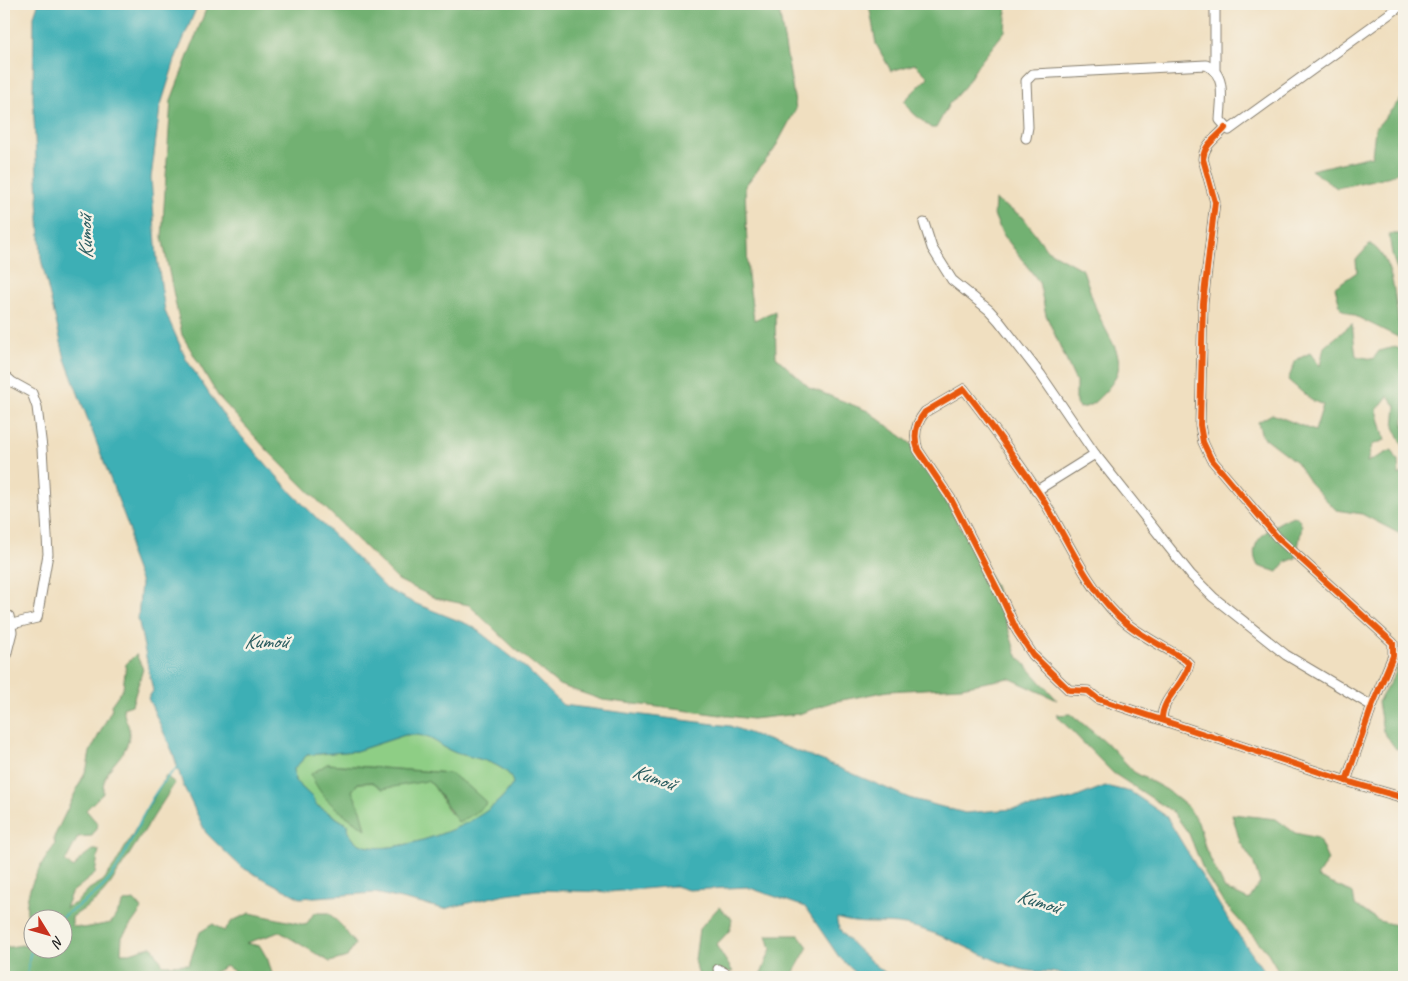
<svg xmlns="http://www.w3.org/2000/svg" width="1408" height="981" viewBox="0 0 1408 981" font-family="Caveat,sans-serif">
  <rect width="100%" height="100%" fill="#f7f3e8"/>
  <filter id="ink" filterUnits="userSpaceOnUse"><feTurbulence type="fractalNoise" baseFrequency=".02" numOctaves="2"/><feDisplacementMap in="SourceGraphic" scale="10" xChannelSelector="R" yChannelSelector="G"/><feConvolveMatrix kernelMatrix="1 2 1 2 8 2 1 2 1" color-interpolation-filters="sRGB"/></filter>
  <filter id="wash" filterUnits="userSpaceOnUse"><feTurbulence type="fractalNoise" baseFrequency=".0096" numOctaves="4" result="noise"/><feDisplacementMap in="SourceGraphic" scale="20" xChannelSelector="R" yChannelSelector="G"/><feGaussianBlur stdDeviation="1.12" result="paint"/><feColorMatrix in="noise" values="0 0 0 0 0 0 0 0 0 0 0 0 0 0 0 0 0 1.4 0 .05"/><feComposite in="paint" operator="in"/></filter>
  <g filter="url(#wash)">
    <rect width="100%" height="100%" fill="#f0dfc0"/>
    <path fill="#8ece85" stroke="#557550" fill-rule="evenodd" d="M405 735C434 733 435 745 456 753 470 757 489 760 501 768 508 772 511 776 513 783 505 798 489 810 475 819 452 832 350 873 348 825L315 804 313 798 295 781 294 769 307 755 356 751ZM327 764 449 773 451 814 433 785 427 781 358 783 352 791 356 823 334 806Z"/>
    <g fill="#72b172" stroke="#476647">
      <path d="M208 4H778L796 109 774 150 745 186 748 276 754 320 775 311 776 357 810 388 868 411 914 446 995 586 1016 654 1057 700 1009 678 961 687 888 691 832 702 799 714 752 719 603 700 559 685 514 648 469 605 435 598 398 580 268 451 218 396 182 335 162 237 171 100Z"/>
      <path d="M869 4H1007L1005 31 978 65 965 86 949 104 936 128H931L913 113 904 101 928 77 915 64 891 71 876 44Z"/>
      <path d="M1404 100V168L1391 176 1337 188 1311 170 1372 156 1375 129 1399 101Z"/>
      <path d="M995 200 1023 217 1047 250 1083 270C1089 286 1093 303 1100 318 1115 350 1132 364 1103 394 1096 401 1091 407 1080 408L1076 404V382L1046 315 1039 282 1002 233 994 215Z"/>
      <path d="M1389 234H1402L1404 239V289L1392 255Z"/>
      <path d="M1370 244C1394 257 1396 304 1399 329L1404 330V340L1341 309 1335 287 1357 272 1356 260Z"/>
      <path d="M1352 324 1356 356 1373 359 1379 351 1395 347 1404 351V448L1394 427 1396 406 1388 396 1377 410 1385 440 1372 445 1367 462 1392 450 1398 461 1399 475 1404 472V491L1401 494 1404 497V536L1362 514 1336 510 1310 483 1296 462 1262 436 1258 422 1272 414 1315 431 1323 405 1311 400 1288 380 1296 360 1310 353 1320 366 1324 347Z"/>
      <path d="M1293 516 1298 518 1302 526 1296 558 1286 562 1278 572 1258 566C1244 541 1273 525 1293 516Z"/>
      <path d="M1404 645V748L1396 749 1383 731 1378 702 1395 674Z"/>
      <path d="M136 654 143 669 132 705 123 708C124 722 133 726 128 742 121 763 102 767 103 793L86 810 98 824 92 836 78 837 65 862 74 868 80 859 92 850H99L95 874 71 893 65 908 76 903 89 889 103 881 115 865 166 776 175 783 111 883 97 900 72 917V926L84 928 111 923 124 902 134 900 142 909 122 937 121 953H130L152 946 163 965 189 964 200 932 213 924 224 931 232 921 250 913 306 925 314 913H329L342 926 355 944 347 957 330 962 280 932 246 943 260 946 268 960 273 977H235V972L226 966 205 977 178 975 150 977 143 974 141 977H118L109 970 98 977H32L31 974 27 977H4V948L22 945 34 949 62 948V918H32V928C16 901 39 867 55 845L54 837 87 768 90 752 112 709 111 705 123 688 126 664Z"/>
      <path d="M1071 714 1111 747 1134 772 1167 790 1188 807 1198 822 1206 850 1225 889 1249 900 1260 883 1253 861 1240 842 1232 814 1276 819 1295 833 1318 838 1328 860 1317 877 1353 893 1355 905 1379 921 1404 927V977H1282L1268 953 1223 902 1205 874 1189 834 1173 812 1113 773 1056 715Z"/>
      <path d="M327 764 449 773 466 784 487 803 474 814 458 822 433 785 427 781 382 789 372 782 358 783 352 791 361 810 366 829C343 814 321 801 311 774Z"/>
      <path d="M719 907 732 919 730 930 716 945 733 972H721L724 977H699L695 960 699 929Z"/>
      <path d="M767 935H799L808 947 791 977H760L771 949Z"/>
    </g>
    <path fill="#3eafb5" stroke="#2d6668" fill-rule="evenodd" d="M38 4H198L176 57 160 108 151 178 157 257 165 311 186 359 226 419 292 493 387 589 414 603 472 626 527 669 563 705 730 726 826 762 909 798 965 813 1036 807 1072 799 1105 786 1131 792 1166 816 1229 921 1268 977H1072C1056 969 1037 974 1020 969 980 957 946 933 905 925 883 921 858 926 837 918 833 933 878 967 891 977H860L839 957 805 907 747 887 688 890 675 886 609 892 538 890 505 894 444 909 375 893 300 898 241 867 206 833 183 785 173 753 148 698 153 691 138 618 141 583 130 554V531L65 359 41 259 33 98 34 16ZM405 735C433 733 435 745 456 753 470 757 489 760 501 768 508 772 511 776 513 783 505 797 491 809 477 817 455 832 350 873 348 825L316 805 313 798 295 781 294 769 307 755 356 751Z"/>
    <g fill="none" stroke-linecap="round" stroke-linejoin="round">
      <g stroke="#3eafb5" stroke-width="2">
        <path d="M60 918C80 905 104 891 116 870 136 837 147 793 177 768"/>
        <path d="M27 977 30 954 34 948"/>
      </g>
    </g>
  </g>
  <g filter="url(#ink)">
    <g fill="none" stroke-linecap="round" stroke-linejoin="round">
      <defs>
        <g id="minor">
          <path d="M1215 4V69"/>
          <path d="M1225 128C1216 139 1204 144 1203 159L1215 202 1203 303 1200 425 1203 442 1211 459 1277 537 1393 643V656L1372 706 1346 781"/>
          <path d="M1026 138 1028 127 1026 81 1033 74 1206 65C1227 74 1221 100 1220 120L1229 130 1403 4"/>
          <path d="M924 223 932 248 952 280 989 310 999 321 1041 375 1095 454 1191 575 1213 597 1286 655 1372 706"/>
          <path d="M4 375 12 382 32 393 37 407 42 448 48 554 37 618 12 624"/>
          <path d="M1036 491 1095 454"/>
          <path d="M4 664 12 632 9 616"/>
          <path d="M1162 720C1161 698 1185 685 1189 664L1185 660C1163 646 1137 634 1118 616 1084 582 1067 538 1042 498 1017 460 991 424 964 389L925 412C916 423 913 436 918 450L951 499 1001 596 1017 631 1033 655 1069 690 1088 691 1098 699 1346 781 1404 798"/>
          <path d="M718 969 732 977"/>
        </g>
      </defs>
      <use href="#minor" stroke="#867e6e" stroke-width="11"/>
      <use href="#minor" stroke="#fff" stroke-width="9"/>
      <defs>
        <g id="cycleway">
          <path d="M1225 128C1216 139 1204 144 1203 159L1215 202 1203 303 1200 425 1203 442 1211 459 1277 537 1393 643V656L1372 706 1346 781"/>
          <path d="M1162 720C1161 698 1185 685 1189 664L1185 660C1163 646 1137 634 1118 616 1084 582 1067 538 1042 498 1017 460 991 424 964 389L925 412C916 423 913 436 918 450L951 499 1001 596 1017 631 1033 655 1069 690 1088 691 1098 699 1346 781 1404 798"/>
        </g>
      </defs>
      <use href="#cycleway" stroke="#f7f3e8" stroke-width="9"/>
      <use href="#cycleway" stroke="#e8590c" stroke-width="6"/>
    </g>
  </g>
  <g text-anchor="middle" stroke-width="5" stroke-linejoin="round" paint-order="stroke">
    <g font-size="21" font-style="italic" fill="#2b5e61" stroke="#f7f3e8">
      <text transform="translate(85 237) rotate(-91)" y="7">Китой</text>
      <text x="266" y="648">Китой</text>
      <text transform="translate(654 777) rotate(19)" y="7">Китой</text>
      <text transform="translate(1039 901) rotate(17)" y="7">Китой</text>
    </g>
  </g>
  <rect width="1408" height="981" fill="none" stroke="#f7f3e8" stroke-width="20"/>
  <g transform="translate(48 934) rotate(127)"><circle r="24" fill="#f7f3e8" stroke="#9f9d96"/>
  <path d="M0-4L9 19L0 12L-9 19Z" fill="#c8321e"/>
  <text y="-8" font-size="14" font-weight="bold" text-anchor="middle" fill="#1c1c1c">N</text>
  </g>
</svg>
